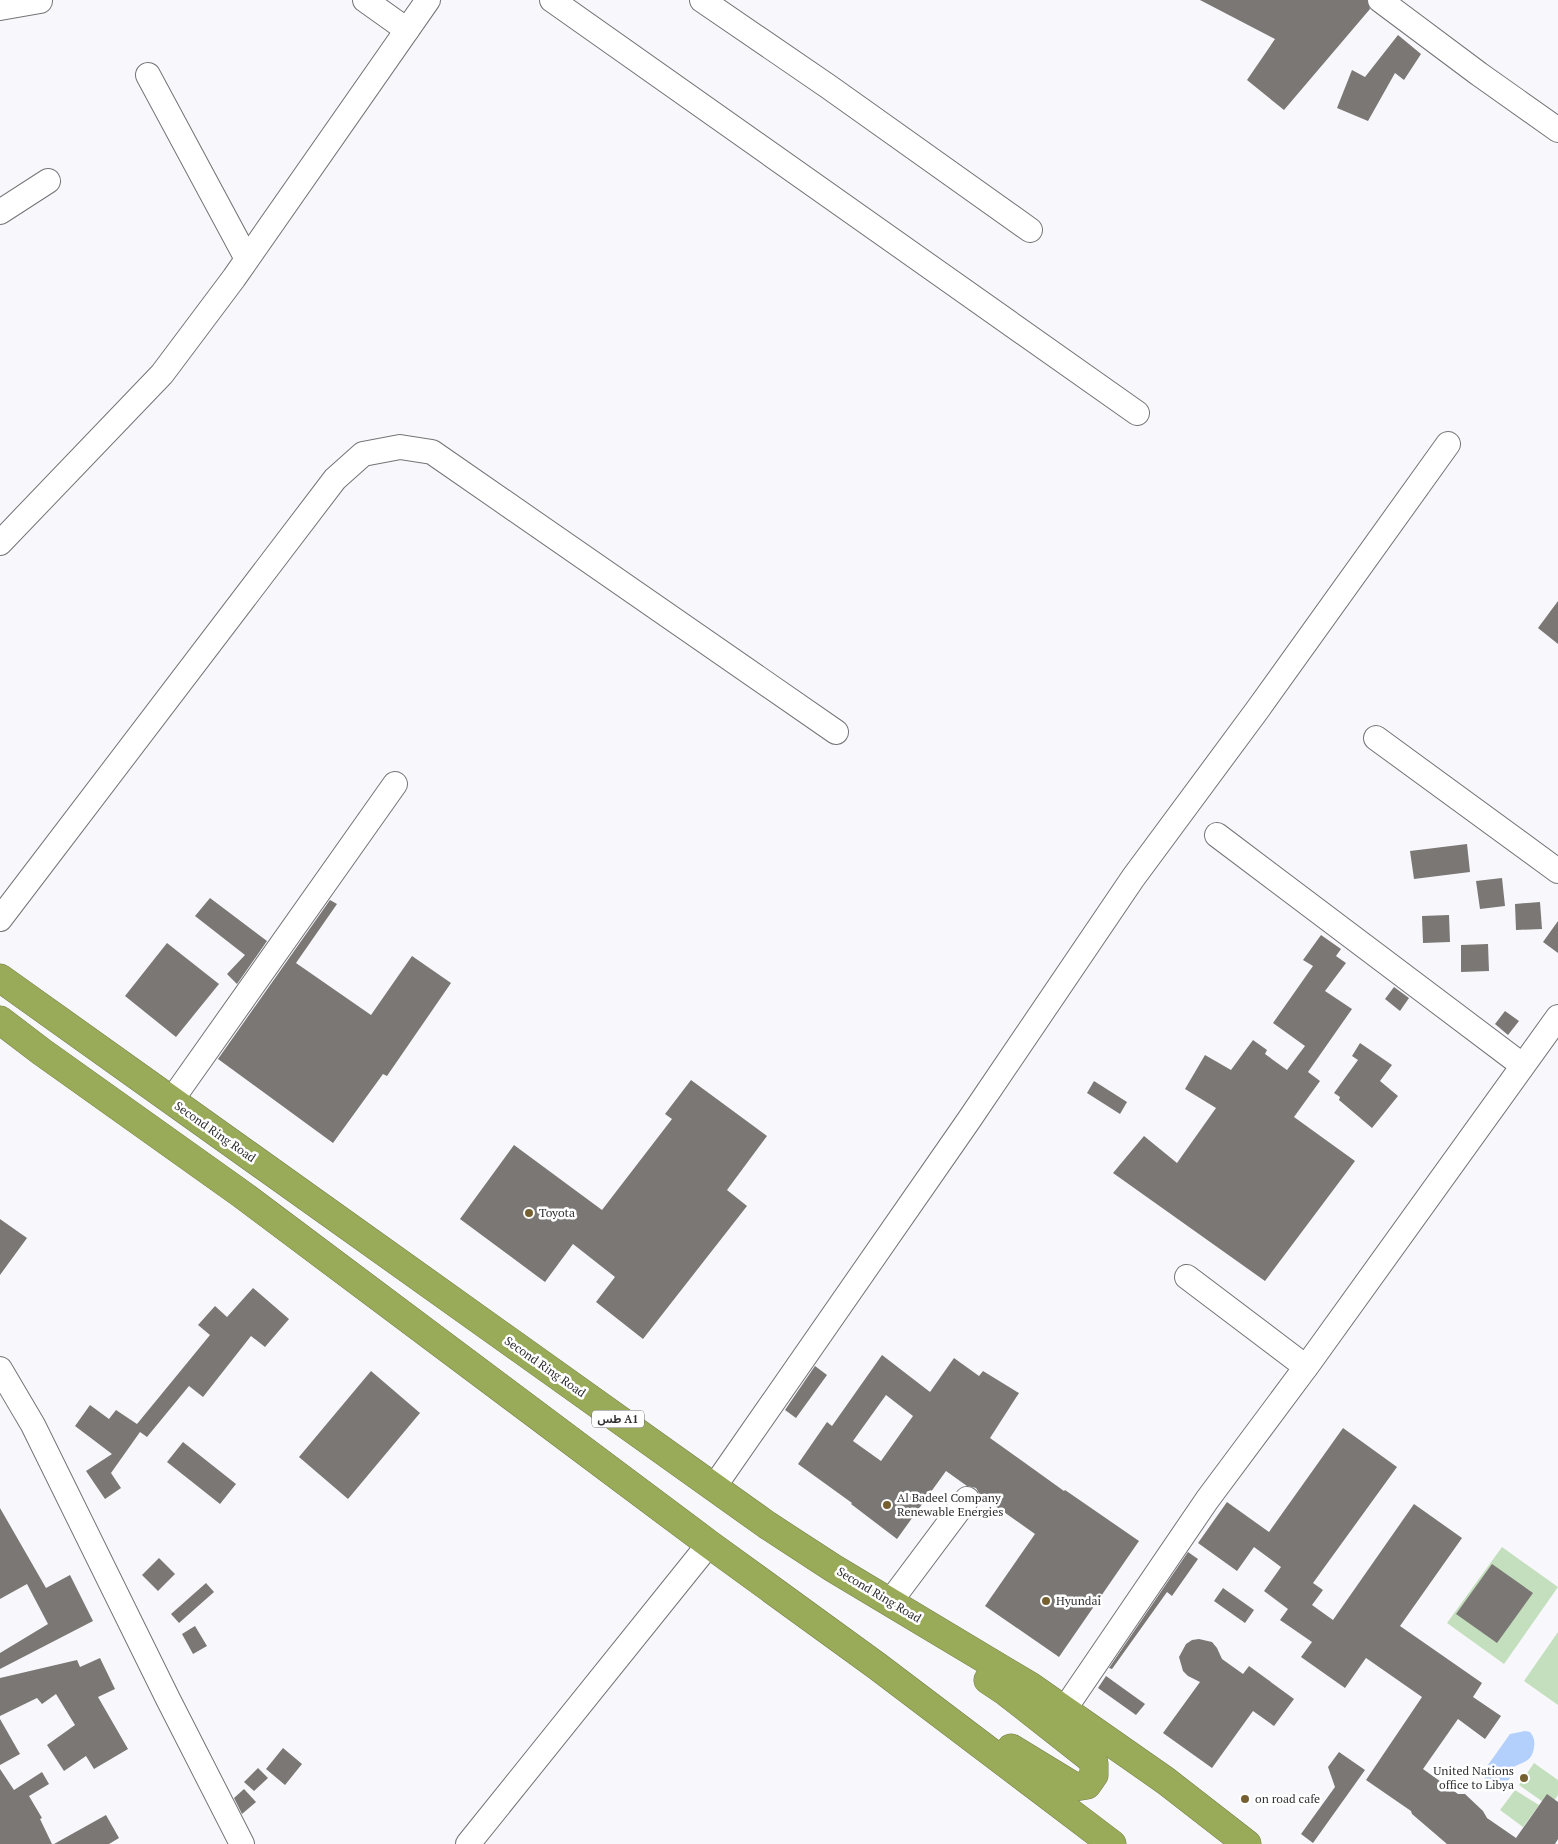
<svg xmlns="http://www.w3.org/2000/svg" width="1558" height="1844" viewBox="0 0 1558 1844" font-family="'PT Serif','Noto Sans Arabic',serif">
  <rect width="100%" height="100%" fill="#f8f8fc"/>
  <g fill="#c4dfbd">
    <path d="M1502 1547 1558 1587 1504 1664 1447 1623Z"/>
    <path d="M1558 1632V1705L1524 1681Z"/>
    <path d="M1534 1763 1558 1780V1795L1550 1807 1519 1785Z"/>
    <path d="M1515 1790 1539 1805 1523 1827 1500 1810Z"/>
  </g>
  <path fill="#b3cffb" d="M1525 1731 1530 1732C1534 1737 1535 1741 1534 1747 1532 1764 1521 1761 1509 1770L1510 1778 1500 1791 1485 1781 1483 1772 1510 1734Z"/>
  <g fill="#7a7775" fill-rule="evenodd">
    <path d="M1200 0H1367L1370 9 1284 110 1247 80 1275 39Z"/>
    <path d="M1398 35 1421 54 1404 80 1395 73 1368 121 1337 108 1352 70 1365 77Z"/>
    <path d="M1558 601V644L1538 628Z"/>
    <path d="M1467 844 1470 872 1414 879 1410 851Z"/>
    <path d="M1502 878 1505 906 1480 909 1476 881Z"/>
    <path d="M210 898 267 941 237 984 227 974 245 955 195 916Z"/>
    <path d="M330 900 337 904 296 963 371 1015 412 956 451 983 387 1076 383 1074 333 1143 218 1059Z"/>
    <path d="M1540 902 1542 929 1516 930 1515 904Z"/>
    <path d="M1449 915 1450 942 1423 943 1422 916Z"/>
    <path d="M1558 921V953L1543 942Z"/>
    <path d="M1321 935 1341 949 1336 956 1346 963 1325 991 1352 1009 1308 1072 1320 1081 1294 1117 1355 1161 1265 1281 1113 1173 1144 1136 1177 1163 1216 1108 1185 1089 1205 1055 1231 1070 1253 1040 1267 1050 1265 1054 1287 1070 1305 1046 1273 1023 1313 966 1303 960Z"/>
    <path d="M167 943 219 984 176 1037 125 996Z"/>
    <path d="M1488 944 1489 971 1461 972V945Z"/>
    <path d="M1394 987 1409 998 1400 1011 1385 999Z"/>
    <path d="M1505 1011 1519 1021 1508 1035 1495 1024Z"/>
    <path d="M1360 1043 1392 1065 1380 1081 1398 1096 1372 1128 1339 1100 1340 1097 1334 1093 1358 1060 1352 1056Z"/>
    <path d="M691 1080 767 1136 727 1190 747 1206 643 1339 596 1302 615 1277 573 1244 545 1282 460 1219 514 1145 602 1210 672 1119 665 1114Z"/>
    <path d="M1094 1081 1127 1102 1120 1114 1087 1093Z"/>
    <path d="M0 1219 27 1238 0 1275Z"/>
    <path d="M253 1288 289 1319 265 1347 251 1336 203 1397 189 1386 147 1437 140 1432 111 1473 121 1488 105 1499 86 1471 112 1454 75 1426 90 1405 109 1419 116 1410 137 1424 210 1335 198 1325 215 1306 227 1317Z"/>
    <path d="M882 1355 930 1392 954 1358 979 1376 983 1371 1019 1393 990 1438 1064 1491 1065 1490 1139 1541 1059 1657 985 1606 1035 1534 980 1495 976 1488 967 1486 946 1471 897 1539 851 1504 852 1503 798 1464 827 1422 832 1426ZM886 1395 913 1416 881 1461 853 1441Z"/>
    <path d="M815 1366 827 1375 796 1418 785 1410Z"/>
    <path d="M371 1371 420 1413 348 1499 299 1457Z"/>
    <path d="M1343 1428 1397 1467 1313 1583 1323 1590 1312 1605 1333 1620 1414 1504 1462 1538 1400 1626 1482 1683 1473 1697 1501 1716 1485 1739 1458 1719 1423 1769 1458 1794H1465L1483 1811 1487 1818 1516 1838 1547 1794 1558 1802V1839L1555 1844H1447L1412 1814 1411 1811 1366 1780 1422 1697 1366 1658 1345 1688 1301 1657 1312 1642 1280 1620 1288 1609 1264 1591 1281 1567 1254 1547 1237 1571 1198 1543 1227 1502 1269 1532Z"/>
    <path d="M183 1442 236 1484 220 1504 167 1462Z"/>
    <path d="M0 1508 46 1588 70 1575 93 1621 0 1669V1653L48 1624 27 1584 0 1599Z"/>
    <path d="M1188 1552 1198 1559 1172 1596 1167 1592 1112 1669 1109 1668Z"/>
    <path d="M159 1558 175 1574 158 1591 142 1575Z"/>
    <path d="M1492 1564 1533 1593 1497 1643 1456 1614Z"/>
    <path d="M206 1583 214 1592 179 1623 171 1614Z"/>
    <path d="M1223 1588 1254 1610 1245 1623 1214 1601Z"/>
    <path d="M195 1626 207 1646 193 1654 182 1634Z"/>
    <path d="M1199 1639 1212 1642 1217 1648 1222 1659 1243 1674 1249 1666 1294 1699 1274 1726 1253 1711 1212 1768 1163 1733 1200 1682 1188 1676 1183 1671 1179 1657 1186 1644 1192 1640Z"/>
    <path d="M100 1658 115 1689 98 1697 128 1749 94 1769 86 1756 64 1771 47 1745 75 1725 56 1694 42 1704 37 1698 0 1716V1678L77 1660 80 1667Z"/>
    <path d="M1106 1676 1145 1704 1136 1715 1098 1688Z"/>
    <path d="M0 1719 20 1754 0 1765Z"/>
    <path d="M283 1748 302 1764 285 1785 266 1769Z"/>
    <path d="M1339 1752 1365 1770 1313 1843 1301 1834 1335 1787 1328 1767Z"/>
    <path d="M258 1768 268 1778 254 1791 244 1782Z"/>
    <path d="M0 1769 14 1790 42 1772 49 1784 29 1796 42 1818 40 1819 52 1844H0Z"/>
    <path d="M244 1789 256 1802 242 1814 234 1798Z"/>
    <path d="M106 1815 119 1838 109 1844H54Z"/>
  </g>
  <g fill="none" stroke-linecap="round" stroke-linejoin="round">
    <defs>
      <g id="minor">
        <path d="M365 0 407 30"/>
        <path d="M552 0 1137 413"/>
        <path d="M702 0 829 87 1030 230"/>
        <path d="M1380 0 1479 74 1558 130"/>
        <path d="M0 8 40 1"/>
        <path d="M148 75 247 259"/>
        <path d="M0 212 48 181"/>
        <path d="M0 543 162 374 234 278 428 0"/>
        <path d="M1376 738 1558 871"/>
        <path d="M1217 835 1522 1065"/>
        <path d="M0 919 335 479 363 454 400 447 432 452 836 732"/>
        <path d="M171 1101 395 784"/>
        <path d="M1187 1277 1306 1367"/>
        <path d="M0 1369 33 1425 168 1699 242 1844"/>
        <path d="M714 1487 969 1120 1133 878 1258 709 1448 444"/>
        <path d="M890 1602 967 1499"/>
        <path d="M1064 1710 1207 1500 1309 1363 1558 1017"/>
        <path d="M468 1844 709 1544"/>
      </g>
      <g id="highway">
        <path d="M0 978 767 1525 833 1568 1030 1686 1166 1781 1247 1844"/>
        <path d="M0 1020 42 1052 240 1193 709 1544 877 1666 1112 1844"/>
        <path d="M988 1680 1006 1692 1090 1758 1094 1763V1775L1087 1785 1075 1787 1011 1748"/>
      </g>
    </defs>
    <use href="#minor" stroke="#747477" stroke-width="26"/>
    <use href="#highway" stroke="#75804b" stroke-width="29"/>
    <use href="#minor" stroke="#fff" stroke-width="24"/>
    <use href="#highway" stroke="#99aa58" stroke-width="28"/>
  </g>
  <g fill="#766030" stroke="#fff" stroke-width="2">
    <circle cx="529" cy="1213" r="5"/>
    <circle cx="887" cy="1505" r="5"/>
    <circle cx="1046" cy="1601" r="5"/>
    <circle cx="1524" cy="1778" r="5"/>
    <circle cx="1245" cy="1799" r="5"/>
  </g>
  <g text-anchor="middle" stroke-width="5" stroke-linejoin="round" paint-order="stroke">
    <rect fill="#fff" stroke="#6f6f70" stroke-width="1" x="592" y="1410.5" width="52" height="17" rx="4"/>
    <g font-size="11" font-weight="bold" fill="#313133">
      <text x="618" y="1423">طس A1</text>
    </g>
    <g font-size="12" fill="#313133" stroke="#fff">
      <text transform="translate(215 1132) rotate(35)" y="4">Second Ring Road</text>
      <text transform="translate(545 1367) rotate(35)" y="4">Second Ring Road</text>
      <text transform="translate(879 1595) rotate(31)" y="4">Second Ring Road</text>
    </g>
    <g font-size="12" fill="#313133" stroke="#fff" text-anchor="start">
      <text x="539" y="1217">Toyota</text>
      <text x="897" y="1502">Al Badeel Company<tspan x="897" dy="14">Renewable Energies</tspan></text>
      <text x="1056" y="1605">Hyundai</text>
      <text x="1514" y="1775" text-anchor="end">United Nations<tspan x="1514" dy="14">office to Libya</tspan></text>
      <text x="1255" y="1803">on road cafe</text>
    </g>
  </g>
</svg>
